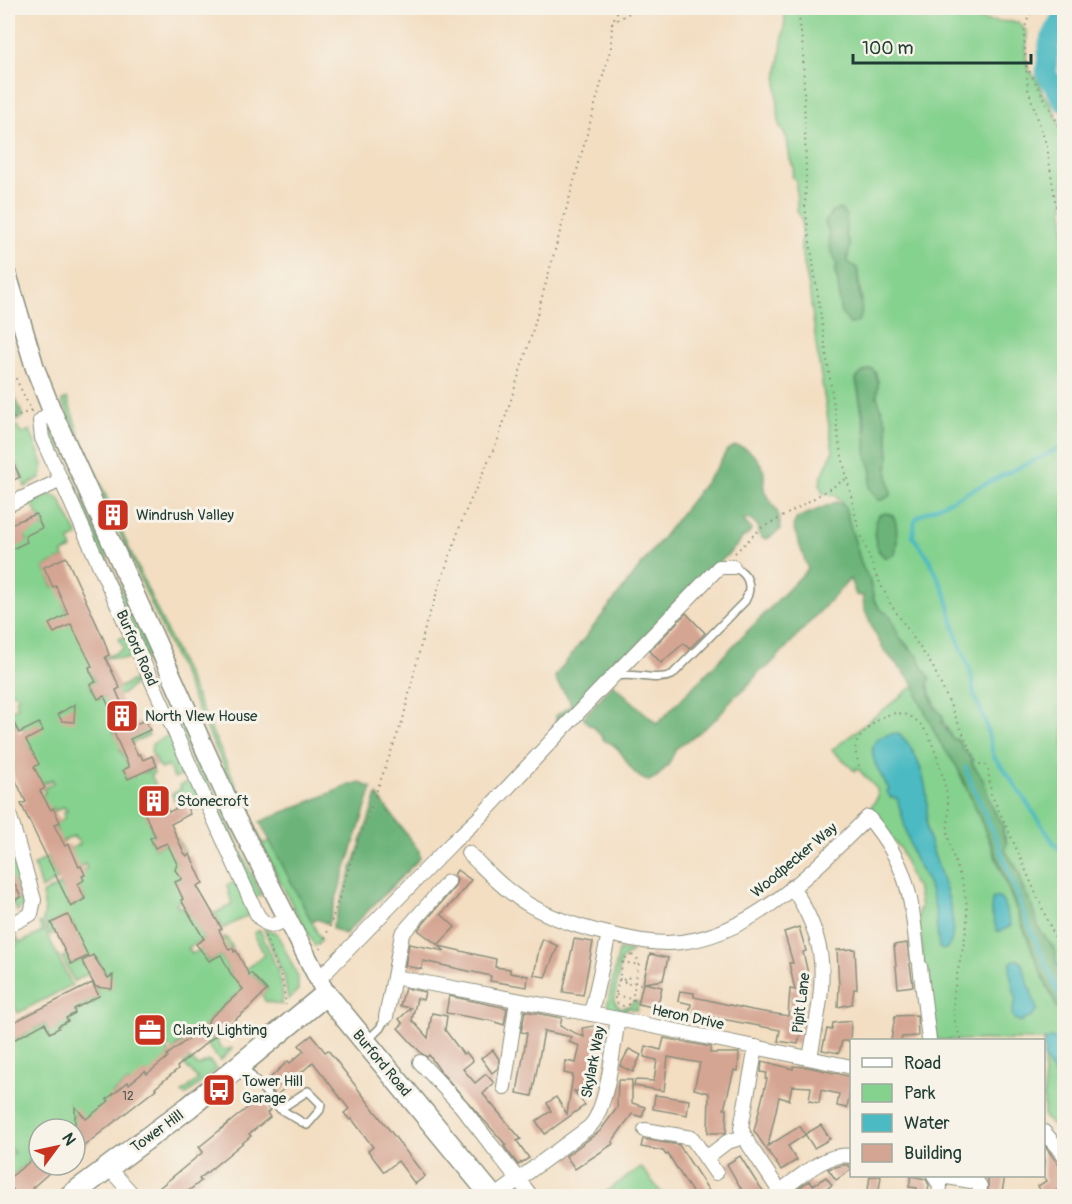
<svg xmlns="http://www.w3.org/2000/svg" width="1072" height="1204" viewBox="0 0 1072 1204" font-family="Pangolin,sans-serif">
  <rect width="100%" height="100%" fill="#f7f3e8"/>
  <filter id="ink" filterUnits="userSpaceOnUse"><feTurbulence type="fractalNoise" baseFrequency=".0167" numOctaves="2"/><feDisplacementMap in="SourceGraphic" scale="12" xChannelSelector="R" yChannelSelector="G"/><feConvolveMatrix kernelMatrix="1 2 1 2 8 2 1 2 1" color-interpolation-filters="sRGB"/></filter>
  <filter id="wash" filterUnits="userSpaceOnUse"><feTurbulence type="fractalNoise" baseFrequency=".008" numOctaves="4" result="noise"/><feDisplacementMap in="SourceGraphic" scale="24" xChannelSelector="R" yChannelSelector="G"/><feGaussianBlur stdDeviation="1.35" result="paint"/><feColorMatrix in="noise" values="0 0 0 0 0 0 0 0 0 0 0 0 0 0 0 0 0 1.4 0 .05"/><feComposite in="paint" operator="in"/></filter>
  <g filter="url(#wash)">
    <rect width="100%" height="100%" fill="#f3dec2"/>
    <g fill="#85d18e" stroke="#528761" stroke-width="1.5" fill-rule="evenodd">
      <path d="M783 8H905L918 12 924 8H956L988 21 1018 22 1027 32 1026 61 1029 70 1039 83 1043 95 1050 102 1064 134V971L1062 967 1056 963 1053 947 1039 931 1030 901 1022 887 1021 879 1015 864 1008 857 1005 850 1006 839 1003 833V825L993 809 982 778 973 765 972 759 966 753 958 740 953 739C942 720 935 707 928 684L929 681 920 660 899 636 890 616 880 609 874 600 869 579 862 566 844 505 835 495 823 494 820 485 821 478 833 451 818 358 809 288 801 249 802 222 797 210 796 181 792 176 794 168 790 160 787 139 779 124 777 92V79L785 20ZM825 222 846 231 845 236 849 241 848 262 857 269 862 301 840 308 838 282 835 272 837 265 830 247 829 233ZM871 369 875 372 878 382 877 397 887 425 889 460 887 469 891 494 882 500C867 495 870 484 872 471L856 379 863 372ZM895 532 897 542 895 554 879 552 874 534Z"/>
      <path d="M67 398 79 434 113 512 110 513 62 401Z"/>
      <path d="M17 426 21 434 30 430 43 464 41 477 25 487 17 464 14 465 10 460 8 461V431Z"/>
      <path d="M46 426 52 429 108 560 103 563 51 446Z"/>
      <path d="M49 494 59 498 78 536 69 541 72 549 63 553 64 558 44 567 53 587 62 583 64 605 67 611 109 656 124 649 119 639 126 636 135 656C125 662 117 655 106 658 100 660 95 667 90 671L96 682 90 685 99 699 135 679 132 670 138 680V681C130 686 127 693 118 696L117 723 111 726 115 735 121 732 147 731 149 735 120 749 129 767 123 770 128 778 142 771 144 773 152 769 154 773 151 775 156 786 145 792 148 799 141 803 155 836 150 839 155 848 177 838 185 852 174 857 184 878 181 894 197 886 200 891 176 903 179 908 191 902 186 908 196 922 232 905 227 885 237 882 251 914 222 929 218 918 215 916 197 925 203 937H208L188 948 192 954 226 937 233 948 204 956 209 961 221 955 231 974 243 968 244 970 264 955 254 933 260 930C269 953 286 980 282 1005L265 1001 262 994 267 989 251 974 239 984 244 991 236 995 209 1019 208 1023 204 1026 210 1039 217 1038 219 1047 226 1050 231 1048 232 1049 220 1061 206 1043 179 1044 176 1047 178 1052 176 1054 169 1046 166 1048 170 1053 167 1055 168 1057 150 1077 145 1072 135 1090 128 1082 112 1094 126 1112 84 1121 77 1112 73 1116 79 1124 72 1129H39V1157L36 1156 28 1162 39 1177 37 1179 24 1166 8 1179V1158L14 1153 8 1146V1036L10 1042 27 1033 22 1021 28 1018 34 1029 45 1024 49 1031 51 1030 53 1031 59 1028 54 1019 75 1013 73 1009 76 995 82 1005 99 996 94 986 107 976 97 958 85 965 90 973 74 981 62 957 69 954 72 964 84 957 73 933 76 931 73 924 69 926 64 917 51 923 58 932 50 935 43 920 45 910 42 894 59 885 63 890H65L71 901 68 903 71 907 85 899 75 879 80 872 87 868 85 864 71 871 70 849 80 844 78 840H76L74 836 58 844 57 830 55 826 50 828 64 818 63 813 67 811 64 807 55 811 53 808 47 811 42 795 45 793 43 789 54 782 52 779 43 784 24 755 26 735 22 726 16 728 11 733 8 727V712L18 707 15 700 19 697 13 692 8 695V542L21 536 24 543 27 541 24 535 44 526 40 516H38L32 503Z"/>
      <path d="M115 517 257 831 263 844 270 841 321 940 315 946C237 809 178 662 113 518Z"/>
      <path d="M111 567 261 895 254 898 106 570Z"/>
      <path d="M915 685 957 767 979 815 1039 968 1064 1023V1143L1055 1132 1054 1127 1044 1117V1040H936L934 1015 931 1014 929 1007 931 1004 929 972 924 968 918 912 921 907 917 886 913 884 900 848 886 834 871 807 878 797 877 789 857 768 855 771 832 750Z"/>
      <path d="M171 734 188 774 174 778 168 766 161 769 151 752 152 744Z"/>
      <path d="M191 780 203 807 197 810 192 800 178 807 172 794 181 789 179 786Z"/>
      <path d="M47 857 58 880 41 889 34 865Z"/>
      <path d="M8 858H15L26 896 24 905 17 911 12 902 22 899 15 886 8 890Z"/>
      <path d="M41 922 72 985 18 1013 8 992V949L17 945 13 936 15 935 20 943 42 932 39 923Z"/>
      <path d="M264 929 277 933 298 977V990L288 1000 284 976Z"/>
      <path d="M619 950 632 952 621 960 614 1001 618 1006 622 1008 631 1005 634 1001 638 1002 637 1010 628 1008 624 1011 607 1007Z"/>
      <path d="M190 1059 198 1066 209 1061 217 1069 185 1096 182 1093 198 1079 184 1064Z"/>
      <path d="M641 1167 664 1196H600Z"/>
    </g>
    <g fill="#6cb379" stroke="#467856" stroke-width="1.5">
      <path d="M839 209C850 215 846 222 846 232 845 238 850 241 850 247 849 253 847 255 848 262L857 268C859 278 858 288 860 297 862 308 865 323 850 324L841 313 840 308 838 282 835 272 837 265 830 247 829 233 825 222 832 211Z"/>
      <path d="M872 369 875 372 878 382 877 397 887 425 889 460 887 469 891 495 882 500H878L869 487 872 471 866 453V429L856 379 863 372Z"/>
      <path d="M8 381 23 416 8 428Z"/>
      <path d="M735 446C748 446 762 461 764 473 765 480 762 486 765 492 773 510 780 506 780 530L767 539 762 538 758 533V526L749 519H744V521L751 529C750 534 748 536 743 537 737 546 732 551 724 558L553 730 552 727 556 723V716L571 705C569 693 557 688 555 677L559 671 718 466 727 450Z"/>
      <path d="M836 502 844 505 862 566 869 579 874 600 880 609 890 616 899 636 909 649 918 656 923 668 930 678 928 685 934 707 943 716 942 724 953 739 958 740 966 753 970 755 973 765 982 777 993 809 1003 825V833L1007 843 1005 850 1019 872 1022 887 1030 901 1040 931 1053 947 1056 953V963L1062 967 1064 971V1023L1039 968 999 862 957 767 939 741 918 697 915 685 884 650 873 630 864 608 863 596 856 595 850 579 768 667 759 672 744 690 734 697 718 717 692 738 683 743 676 749 668 765 658 776 649 781C627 777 626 746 605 741L593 726 589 725 583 718 613 684 657 724 808 569 793 526 797 518Z"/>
      <path d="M886 513C889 514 892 514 894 518 898 524 897 547 895 554L888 557H884C873 546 872 528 879 515Z"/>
      <path d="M360 783 372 788 328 924 317 919 312 922 260 822 350 785Z"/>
      <path d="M377 795 419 851 420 858 345 934 332 928Z"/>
    </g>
    <g fill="#4cbac2" stroke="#367c7b" stroke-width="1.5">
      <path d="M897 733C917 746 928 785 927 808 927 816 926 823 927 831 933 862 965 919 948 948L943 950 939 948 934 902 927 881 913 856 899 805 897 798 890 797 887 791 889 789C876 768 856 737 897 733Z"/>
      <path d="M998 897 1003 902 1011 926 1001 931H997L991 911 992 899Z"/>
      <path d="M1015 960H1019L1023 966 1037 1010 1031 1018 1025 1019 1022 1022 1014 1019 1012 1014 1016 999 1010 974 1011 962Z"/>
      <path d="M1050 1038 1056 1039 1064 1047V1092L1044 1058V1042Z"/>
    </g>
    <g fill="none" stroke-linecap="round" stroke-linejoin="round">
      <g stroke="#4cbac2" stroke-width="4">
        <path d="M1064 446 918 516 915 521 913 537 929 558 946 595 957 637 971 673 974 694 985 721 994 757 1007 773 1054 843 1064 854"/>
        <path d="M966 767 967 773 998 843 1026 919 1064 1006"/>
      </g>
      <path stroke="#4cbac2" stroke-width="21" d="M1064 13 1049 44 1046 73 1064 102"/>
    </g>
    <g id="blocks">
      <g fill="#d5a593">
        <path d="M8 452 20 477 8 483Z"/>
        <path d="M36 514 42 528 25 536 27 542 8 551V525Z"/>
        <path d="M66 557 104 640 109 655 105 657 120 688 116 690 126 714 129 713 134 725 145 720 150 730 130 739 138 755 140 754 143 760 152 756 157 766 128 779 123 770 129 767 111 726 117 723 104 696 98 699 90 684 96 682 90 671 89 667 92 666 71 624 54 633 49 624 68 614 56 586 53 587 44 567Z"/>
        <path d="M686 613 705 633 689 649 684 643 661 663 650 651Z"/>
        <path d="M75 704 74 722 62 721 58 714Z"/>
        <path d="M8 711 19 733 39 723 43 731 26 740 39 764 34 767 45 788 40 791 51 810 53 808 60 822 54 825 65 846 69 844 79 867 81 866 85 875 82 876 84 880 78 884 85 899 71 907 21 804 26 802 8 764Z"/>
        <path d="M156 786 169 812 185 804 190 814 171 824 184 853 187 856 190 854 203 883 197 886 222 929 219 930 229 950 233 948 234 952 236 950 249 975 251 973 267 990 248 1009 177 1067 178 1069 155 1088 156 1089 75 1153V1106L86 1119 109 1101 107 1099 128 1082 129 1084 145 1071 147 1074 162 1062 168 1057 167 1055 204 1027 208 1023 209 1019 243 989 232 976 221 955 209 961 196 944 204 939 181 900 183 899 175 882 182 879 175 870 177 864 167 843 155 848 150 838 155 836 140 803 148 799 145 792Z"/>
        <path d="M8 870 21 897 8 904Z"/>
        <path d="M457 870 471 880 455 900 441 914 455 927 438 945 418 930 455 887 457 880 454 875Z"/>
        <path d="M68 915 88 956 71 964 51 923Z"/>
        <path d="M799 927 806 951 803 952 810 982 806 983 804 1016 798 1044 778 1041 780 1030 689 1013 691 1004 678 1001 680 991 694 993V997L752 1010 788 1016 790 989 795 990 789 963H793L784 932Z"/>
        <path d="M543 939 558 946 545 977 534 975 539 949Z"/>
        <path d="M574 939 593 942 583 995 563 992Z"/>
        <path d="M907 943 913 986 898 988 894 945Z"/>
        <path d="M409 944 445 951 439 946 496 959 495 967 510 969V973L528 976 527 987 490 981 491 976 423 961 422 969 405 966Z"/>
        <path d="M855 949 857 989H854L852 1004 838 1007 839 986 837 950Z"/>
        <path d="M650 954 668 958 663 980 644 983 662 987 657 1008 638 1004Z"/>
        <path d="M93 955 108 978 113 975 112 989 96 987 91 979 82 961Z"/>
        <path d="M92 983 99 996 74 1009 75 1013 66 1018 68 1021 58 1026 59 1028 50 1033 45 1023 10 1042 8 1036V1025Z"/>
        <path d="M405 988 425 992 423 1000 417 998 412 1020 428 1038 432 1013 447 1016 445 1030 463 1054 466 1052 473 1061 463 1069 475 1083 486 1074 494 1083 483 1094 521 1139 517 1141 529 1158 518 1165 504 1146 506 1145 441 1072 429 1055 427 1057 421 1053 398 1028 403 1024 399 1019 411 1008 400 1006Z"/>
        <path d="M449 996 507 1008 504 1025 492 1021 446 1013Z"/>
        <path d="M525 1011 562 1018 560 1026 584 1037 582 1028 600 1025 603 1036 599 1037 588 1093 574 1091 585 1105 545 1134 536 1121 551 1111 547 1103 556 1097 567 1114 573 1075 564 1073 566 1061 576 1063 580 1046 569 1042 572 1037 544 1031 532 1096 517 1093 527 1033 521 1032Z"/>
        <path d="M917 1015 918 1036 902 1037 901 1041H891L895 1016Z"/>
        <path d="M851 1021 850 1041H842L839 1053 822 1050 827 1029 832 1030 833 1023Z"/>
        <path d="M312 1035 325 1052 328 1050 425 1176 415 1184 398 1161 384 1172 368 1151 373 1147 352 1119 350 1120 344 1113 349 1109 313 1062 276 1096 270 1089 268 1085 273 1080 271 1077 288 1061 290 1063 304 1051 299 1045Z"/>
        <path d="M664 1038 711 1047 710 1053H739L738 1071 734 1070 724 1109H727L726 1133H708L709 1093 694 1089 700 1063 668 1057 664 1091 634 1086 635 1080 654 1081 657 1060 644 1057 646 1046 661 1050Z"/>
        <path d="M629 1049 641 1055 633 1072 620 1066Z"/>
        <path d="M493 1050 499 1059 498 1068 492 1073 481 1058Z"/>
        <path d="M762 1061 793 1069V1066L808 1067 852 1077V1093L850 1092 847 1108 837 1106 839 1094 821 1090 819 1103 809 1101 811 1087 792 1086 789 1100 779 1097 768 1146 800 1126 805 1135 788 1146 797 1160 781 1170 754 1131 767 1079H765L767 1073 761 1072Z"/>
        <path d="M618 1080H632V1103L645 1107 642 1117 632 1114 612 1142 613 1144 575 1169 566 1156 600 1131 617 1108Z"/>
        <path d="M655 1095 689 1100 687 1115 653 1109Z"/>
        <path d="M262 1096 268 1104 266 1105 270 1110 267 1113 270 1117 249 1134 251 1136 199 1179 201 1181 181 1197H148L203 1152 199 1147Z"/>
        <path d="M821 1125 830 1139 814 1148 805 1134Z"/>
        <path d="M643 1139 679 1145 713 1197H695L668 1154 666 1155 663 1151 641 1147Z"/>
        <path d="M1044 1145 1065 1173V1197H1061L1057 1190 1044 1197 1038 1186 1046 1181 1044 1177Z"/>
        <path d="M39 1154V1165H58L32 1188 40 1197H19L8 1183V1179Z"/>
        <path d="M740 1156 755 1180 768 1197H746L727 1164Z"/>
        <path d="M843 1165H848L852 1169 836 1180 828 1169Z"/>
        <path d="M870 1176H881L878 1197H867Z"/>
        <path d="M911 1176 926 1179 929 1185 927 1197H916L917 1188 909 1187Z"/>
        <path d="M988 1176H1005L1001 1197H988Z"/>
        <path d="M826 1177 832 1185 815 1197H799L795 1191 809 1181 813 1185Z"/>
      </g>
    </g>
  </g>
  <g filter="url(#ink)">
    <use href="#blocks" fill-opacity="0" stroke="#898e7b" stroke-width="1.5"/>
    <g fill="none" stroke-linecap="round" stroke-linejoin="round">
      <defs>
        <g id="service">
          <path d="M616 676C635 672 654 682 672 675L745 601C753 587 749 573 733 567"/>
          <path d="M367 1041 380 1028 386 1017"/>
          <path d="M243 1066 280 1109 307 1125 320 1110 321 1104 308 1091 280 1109"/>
        </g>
        <g id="minor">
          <path d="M52 411 40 421 42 438 257 914C266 928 274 927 287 919"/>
          <path d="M8 505 61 480"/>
          <path d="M8 810 34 900 31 914 8 926"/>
          <path d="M468 853C482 866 494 879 509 891 538 915 576 927 613 935 635 940 658 945 681 942 755 934 818 866 868 817 910 867 911 897 918 959"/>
          <path d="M792 887C835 951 822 989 810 1058"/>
          <path d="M920 966 929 1040"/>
          <path d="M394 977 402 934 448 882"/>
          <path d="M319 979 452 843 481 816 590 700 719 567H733"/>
          <path d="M591 1014 609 934"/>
          <path d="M386 1017 394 977 618 1019 852 1067"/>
          <path d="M756 1047 741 1128 749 1145 783 1196"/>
          <path d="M420 1062 461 1106 531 1196"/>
          <path d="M504 1087 517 1001"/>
          <path d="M645 1130 692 1138 716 1173"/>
          <path d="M1044 1132 1064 1155"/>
          <path d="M706 1158 727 1142 744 1137"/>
          <path d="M108 1167 134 1196"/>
          <path d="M934 1176 940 1185 939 1196"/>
          <path d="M941 1176 977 1182 980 1186 979 1196"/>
          <path d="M780 1191C801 1177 825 1152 852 1156"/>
          <path d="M496 1196 588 1128C608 1112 613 1045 618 1019"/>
        </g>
        <path id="secondary" d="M8 277 35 368 52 411 236 818 326 994"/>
        <path id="primary" d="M70 1196 189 1107 326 994 492 1196"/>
      </defs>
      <use href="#service" stroke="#898e7b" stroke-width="10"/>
      <use href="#minor" stroke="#898e7b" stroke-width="16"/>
      <use href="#secondary" stroke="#898e7b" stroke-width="21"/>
      <use href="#primary" stroke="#898e7b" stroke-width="24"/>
      <g stroke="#898e7b" stroke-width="2" stroke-dasharray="1.5 4.5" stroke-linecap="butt">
        <path d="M798 8 803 49 806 174 805 207 840 448 858 526 876 575 890 603 933 667 975 760 978 764H985L988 768 991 794 1009 832 1064 958"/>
        <path d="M1033 8 1026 23 1024 35 1026 65 1057 122 1064 145"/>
        <path d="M612 23 638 8"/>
        <path d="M1026 65 1028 89 1047 147 1057 213 1064 289"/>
        <path d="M8 362 32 412"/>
        <path d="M8 411 16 416"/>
        <path d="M8 421 31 410"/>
        <path d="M735 553 761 528 784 516 846 479"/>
        <path d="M859 766C858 760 854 751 856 744 859 737 865 731 871 726 894 703 919 713 931 741 938 758 946 786 948 803 950 815 946 827 949 840 954 865 968 889 967 915 967 958 940 1000 962 1040"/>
        <path d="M265 936 282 979 286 1005"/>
        <path d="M320 949 330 926 351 861 403 719 426 624 464 515 499 437 531 337 611 47 612 23 619 8"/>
        <path d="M632 955 637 958 639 963 632 1000 630 1004 622 1006 617 1003 615 998 623 961 627 956Z"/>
        <path d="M622 962 639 965"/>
        <path d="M619 979 623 980 627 985 632 982 641 984"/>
        <path d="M623 980 628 977 632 982"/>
        <path d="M616 995 638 1001"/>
      </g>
      <use href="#service" stroke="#fff" stroke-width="7"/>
      <use href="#minor" stroke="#fff" stroke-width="14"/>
      <use href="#secondary" stroke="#fff" stroke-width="18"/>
      <use href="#primary" stroke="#fff" stroke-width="21"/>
    </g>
  </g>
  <defs>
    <symbol id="building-square" viewBox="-11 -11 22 22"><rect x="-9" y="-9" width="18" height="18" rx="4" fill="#c8321e" stroke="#f7f3e8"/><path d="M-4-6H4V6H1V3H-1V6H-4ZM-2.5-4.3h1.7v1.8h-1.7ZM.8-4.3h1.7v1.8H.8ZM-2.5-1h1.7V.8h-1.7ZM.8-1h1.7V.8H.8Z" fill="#fff"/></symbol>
    <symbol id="office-square" viewBox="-11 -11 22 22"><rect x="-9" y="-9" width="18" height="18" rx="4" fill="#c8321e" stroke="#f7f3e8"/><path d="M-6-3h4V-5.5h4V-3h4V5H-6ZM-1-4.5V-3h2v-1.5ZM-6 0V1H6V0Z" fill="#fff"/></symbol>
    <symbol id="bus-square" viewBox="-11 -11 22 22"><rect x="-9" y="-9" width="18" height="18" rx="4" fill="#c8321e" stroke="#f7f3e8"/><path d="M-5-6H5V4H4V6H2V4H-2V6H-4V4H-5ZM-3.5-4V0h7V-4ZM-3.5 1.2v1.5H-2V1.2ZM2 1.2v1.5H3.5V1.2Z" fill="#fff"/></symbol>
  </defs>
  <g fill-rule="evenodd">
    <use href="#building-square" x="94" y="496" width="38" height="38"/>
    <use href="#building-square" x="103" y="697" width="38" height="38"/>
    <use href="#building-square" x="135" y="782" width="38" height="38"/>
    <use href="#office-square" x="131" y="1011" width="38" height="38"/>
    <use href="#bus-square" x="200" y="1071" width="38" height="38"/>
  </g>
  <g text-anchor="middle" stroke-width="6" stroke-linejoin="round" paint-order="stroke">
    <g font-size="12" fill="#4c574c">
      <text x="128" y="1100">12</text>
    </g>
    <g font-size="15" fill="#1f3d34" stroke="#f7f3e8" text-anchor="start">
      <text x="136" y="520">Windrush Valley</text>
      <text x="145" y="721">North Vlew House</text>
      <text x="177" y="806">Stonecroft</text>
      <text x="173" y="1035">Clarity Lighting</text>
      <text x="242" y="1086">Tower Hill<tspan x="242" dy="17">Garage</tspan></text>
    </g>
    <g font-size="15" fill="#1f3d34" stroke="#f7f3e8">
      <text transform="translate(137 648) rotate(66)" y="5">Burford Road</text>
      <text transform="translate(794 860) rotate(-40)" y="5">Woodpecker Way</text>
      <text transform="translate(801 1003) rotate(-83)" y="5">Pipit Lane</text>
      <text transform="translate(688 1017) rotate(12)" y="5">Heron Drive</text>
      <text transform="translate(593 1062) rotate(-79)" y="5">Skylark Way</text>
      <text transform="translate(382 1063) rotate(50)" y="5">Burford Road</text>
      <text transform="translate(157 1131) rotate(-36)" y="5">Tower Hill</text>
    </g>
  </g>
  <rect width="1072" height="1204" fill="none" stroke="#f7f3e8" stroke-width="30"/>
  <rect x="850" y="1039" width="195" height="138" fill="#f7f3e8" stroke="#a1aaa0" stroke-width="1.5"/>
  <rect x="862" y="1058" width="30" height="9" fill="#ffffff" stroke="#a1aaa0" stroke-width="1.5"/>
  <text x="904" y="1069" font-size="18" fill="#1f3d34">Road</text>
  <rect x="862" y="1084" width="30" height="18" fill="#85d18e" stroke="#a1aaa0" stroke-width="1.5"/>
  <text x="904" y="1099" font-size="18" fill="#1f3d34">Park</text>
  <rect x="862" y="1114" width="30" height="18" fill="#4cbac2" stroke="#a1aaa0" stroke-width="1.5"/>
  <text x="904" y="1129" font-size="18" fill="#1f3d34">Water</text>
  <rect x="862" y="1144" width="30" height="18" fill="#d5a593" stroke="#a1aaa0" stroke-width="1.5"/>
  <text x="904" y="1159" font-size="18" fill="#1f3d34">Building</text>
  <g transform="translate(57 1147) rotate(57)"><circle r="28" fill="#f7f3e8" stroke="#a1aaa0" stroke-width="1.5"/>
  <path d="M0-4.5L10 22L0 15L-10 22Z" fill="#c8321e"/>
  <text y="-9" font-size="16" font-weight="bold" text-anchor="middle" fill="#1f3d34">N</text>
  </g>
  <path d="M853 54v9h178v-9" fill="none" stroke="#1f3d34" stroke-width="3"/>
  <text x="862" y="54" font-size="18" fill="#1f3d34" stroke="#f7f3e8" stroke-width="4.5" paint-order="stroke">100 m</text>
</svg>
